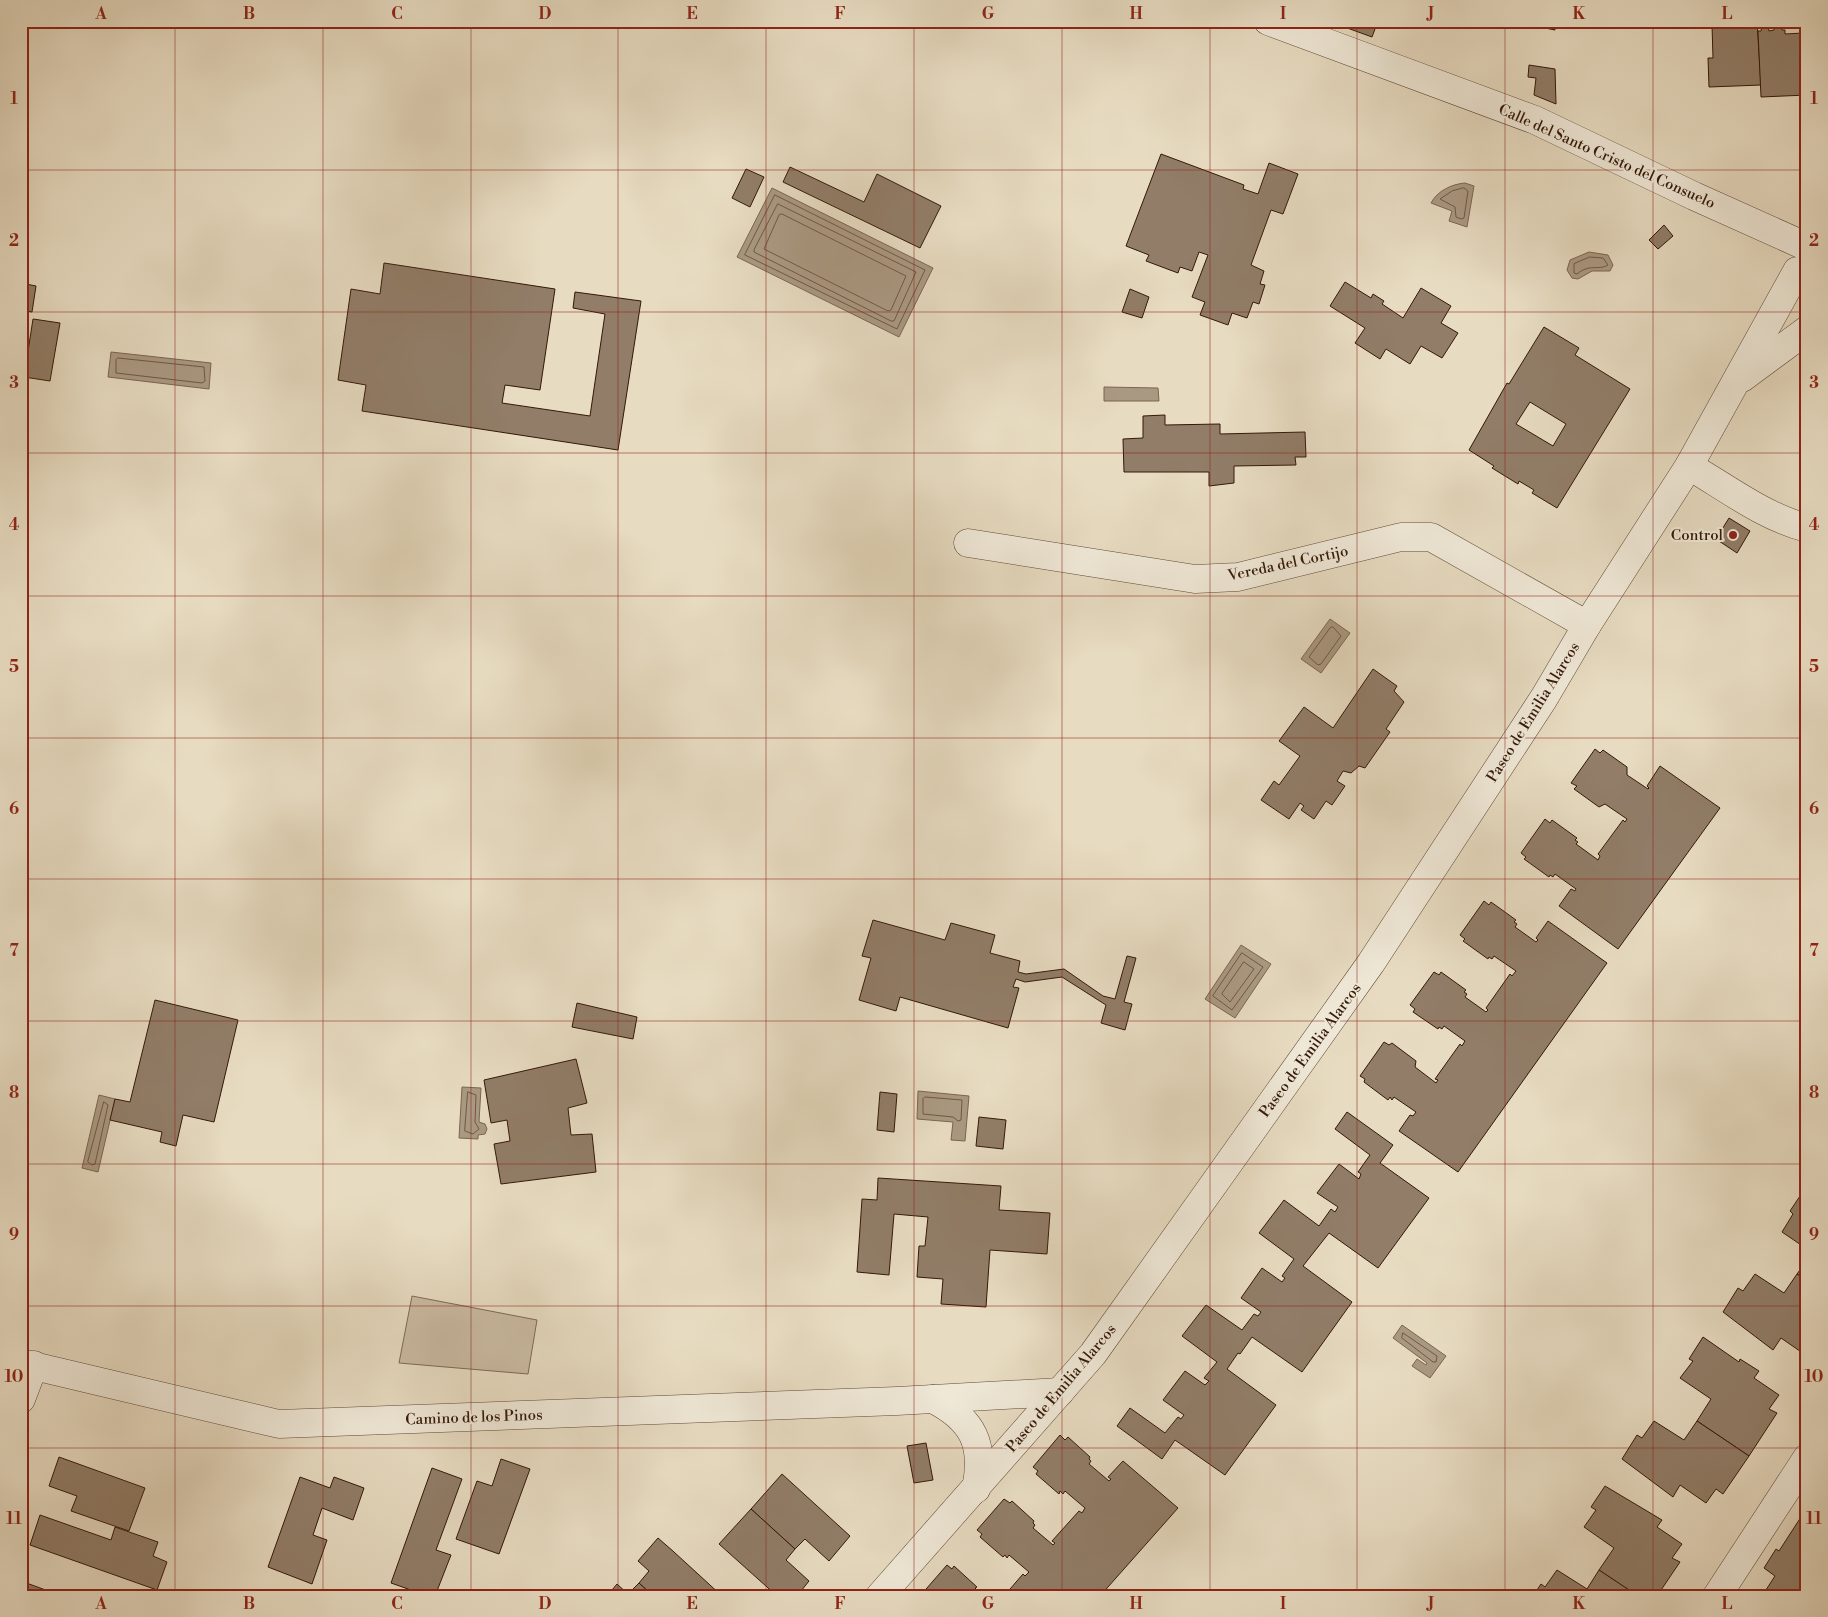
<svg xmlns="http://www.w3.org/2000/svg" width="1828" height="1617" viewBox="0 0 1828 1617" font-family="'Libre Bodoni',serif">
  <rect width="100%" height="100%" fill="#e7dbc1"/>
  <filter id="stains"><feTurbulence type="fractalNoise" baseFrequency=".004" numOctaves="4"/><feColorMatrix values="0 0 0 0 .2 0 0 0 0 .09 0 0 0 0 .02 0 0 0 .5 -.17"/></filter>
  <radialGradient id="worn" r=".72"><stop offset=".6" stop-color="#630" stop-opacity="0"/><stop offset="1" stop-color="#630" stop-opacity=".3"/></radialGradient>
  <path fill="#c9baa2" stroke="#7e6955" d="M412 1296 537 1320 528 1374 399 1363Z"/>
  <g fill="#aa9982" stroke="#7b6551">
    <path d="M1465 183 1474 186 1467 227 1449 221 1452 211 1431 203C1437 191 1452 184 1465 183Z"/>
    <path d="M772 188 933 268 899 337 737 257Z"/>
    <path d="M1589 252 1608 255 1613 265 1610 271H1592L1578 279 1572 278 1567 270 1570 260Z"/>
    <path d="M111 352 211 363 209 389 108 377Z"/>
    <path d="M1104 387 1158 388 1159 401H1104Z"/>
    <path d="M1330 619 1350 633 1321 673 1301 659Z"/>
    <path d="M1241 945 1271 964 1235 1018 1205 999Z"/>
    <path d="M462 1087 481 1088 479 1122 485 1124 487 1129 485 1134 478 1135V1139L459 1138Z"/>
    <path d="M918 1091 969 1096 965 1141 951 1140 953 1122 917 1119Z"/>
    <path d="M99 1095 115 1099 98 1172 82 1168Z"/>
    <path d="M1402 1325 1446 1356 1430 1378 1412 1366 1417 1359 1426 1365 1427 1363 1393 1338Z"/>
  </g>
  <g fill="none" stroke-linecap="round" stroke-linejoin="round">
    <g stroke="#6f5845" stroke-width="1">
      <path d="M1464 188 1468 191 1464 218 1461 219 1456 217 1455 207 1440 199 1452 191Z"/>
      <path d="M775 195 925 270 897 329 745 255Z"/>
      <path d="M778 204 916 272 894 321H891L754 252V250Z"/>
      <path d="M782 214 906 276 891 310 888 311 764 249 779 215Z"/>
      <path d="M1590 257 1603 258 1608 265C1598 271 1590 263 1577 274L1574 273V264Z"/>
      <path d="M118 358 204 367 205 381 202 383 116 373V360Z"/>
      <path d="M1333 627 1341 636 1321 664 1318 665 1309 657 1330 628Z"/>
      <path d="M1242 953 1263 967 1232 1010 1213 996Z"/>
      <path d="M1244 962 1254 969 1230 1002 1222 994Z"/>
      <path d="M468 1092 476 1095 475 1122 479 1129 473 1134 465 1131Z"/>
      <path d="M925 1097 962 1100 961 1120 958 1121 953 1117 923 1114V1099Z"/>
      <path d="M104 1102 108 1105 95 1164 92 1165 88 1162Z"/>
      <path d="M1403 1333 1437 1356 1436 1362H1433L1402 1338Z"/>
    </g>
  </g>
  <g fill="#917d68" stroke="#341808" fill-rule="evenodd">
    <path d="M1328 21H1378L1372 37Z"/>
    <path d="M1510 21H1555V30Z"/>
    <path d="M1730 21H1757L1761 85 1709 87 1708 58H1713L1712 25 1729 24Z"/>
    <path d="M1762 26H1768L1769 31 1774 30 1775 26H1781L1782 30H1785V34L1803 33 1807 95 1761 97 1758 31H1761Z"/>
    <path d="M1529 65 1555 69 1556 104 1534 95 1536 78 1528 77Z"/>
    <path d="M1161 154 1244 185 1243 189 1258 194 1269 163 1298 174 1283 214 1271 210 1251 265 1264 271 1260 284 1265 285 1259 304 1253 302 1247 318 1232 313 1228 325 1200 315 1205 302 1192 297 1208 255 1199 252 1192 271 1180 267 1178 273 1146 261 1149 255 1126 246Z"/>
    <path d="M790 167 864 202 877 174 941 206 920 248 783 182Z"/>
    <path d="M746 169 764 177 750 207 732 198Z"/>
    <path d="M1664 225 1673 236 1658 249 1649 240Z"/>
    <path d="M384 263 555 289 540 390 505 385 502 403 590 416 605 314 573 308 575 292 641 301 618 450 362 411 366 385 338 380 351 289 380 294Z"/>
    <path d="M1345 282 1371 298 1373 294 1384 301 1382 304 1403 318 1421 288 1451 306 1441 323 1458 333 1442 358 1421 346 1410 364 1386 349 1380 359 1355 343 1365 328 1330 306Z"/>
    <path d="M21 283 36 286 32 312 21 310Z"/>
    <path d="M1130 289 1149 297 1142 318 1122 312Z"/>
    <path d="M33 319 60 323 50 381 24 377Z"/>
    <path d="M1544 327 1579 348 1575 355 1630 389 1557 508 1532 493 1534 490 1519 481 1518 484 1492 468 1494 466 1469 450 1507 383 1509 384ZM1530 402 1566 424 1553 446 1516 424Z"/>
    <path d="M1165 415V425L1220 424V434L1305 432 1306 457H1295L1296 465 1234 466V483L1209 486V472H1124L1123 439 1143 438V416Z"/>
    <path d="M1729 518 1750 531 1737 553 1716 539Z"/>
    <path d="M1373 669 1397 686 1394 691 1404 702 1386 729 1390 732 1365 768 1359 766 1351 773 1343 771 1337 781 1345 786 1332 805 1326 801 1314 819 1301 810 1304 806 1300 803 1289 819 1261 800 1274 781 1279 785 1300 756 1279 741 1304 707 1333 728Z"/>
    <path d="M1595 749 1600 753 1603 750 1627 767V775L1648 789 1649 788 1647 786 1660 766 1720 808 1618 949 1559 906 1571 889 1575 891 1576 889 1555 874 1553 877 1550 875 1549 877 1524 859 1526 857 1521 853 1545 819 1550 823 1552 820 1577 838 1575 840 1578 842 1576 844 1598 860 1600 856 1598 854 1623 820 1625 822 1627 819 1605 804 1599 807 1574 789 1577 786 1571 783Z"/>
    <path d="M1484 901 1489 905 1491 902 1516 920 1514 922 1517 924 1515 927 1536 942 1538 940 1536 938 1548 921 1607 963 1458 1172 1399 1131 1410 1115 1413 1116 1416 1112 1394 1097 1392 1100 1390 1097 1388 1100 1364 1082 1365 1079 1360 1076 1384 1042 1389 1045 1392 1043 1416 1061 1415 1067 1436 1083 1438 1080 1435 1079 1460 1044 1462 1046 1465 1041 1444 1026 1442 1029 1439 1027 1438 1029 1413 1012 1415 1009 1410 1005 1434 972 1439 975 1441 972 1466 990 1464 992 1467 994 1465 997 1486 1012 1488 1010 1486 1008 1510 974 1512 976 1516 971 1494 956 1492 959 1489 957 1488 959 1463 941 1465 939 1460 935Z"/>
    <path d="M873 920 945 940 951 923 995 935 990 953 1020 961 1018 972 1026 974 1064 969 1103 996 1115 999 1127 956 1136 958 1124 1002 1132 1004 1125 1030 1101 1023 1106 1005 1062 977 1025 982 1016 979 1013 987 1019 988 1008 1028 900 997 896 1011 859 1000 871 958 862 956Z"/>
    <path d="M155 1000 238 1020 214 1122 183 1115 176 1146 160 1142 162 1132 110 1120 115 1099 130 1102Z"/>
    <path d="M577 1003 637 1017 633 1039 572 1027Z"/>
    <path d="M576 1059 587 1103 568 1108 571 1135 592 1134 596 1172 501 1184 494 1144 510 1141 507 1120 491 1123 484 1080Z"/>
    <path d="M880 1092 897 1094 894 1132 877 1130Z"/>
    <path d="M1347 1112 1393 1145 1380 1163 1429 1198 1378 1268 1329 1233 1303 1266 1352 1302 1302 1372 1252 1337 1240 1354 1238 1353 1227 1369 1276 1405 1225 1475 1175 1440 1162 1459 1117 1426 1130 1408 1165 1433 1178 1417 1181 1419 1184 1415 1163 1400 1185 1371 1205 1385 1209 1381 1204 1378 1217 1362 1182 1336 1206 1305 1242 1330 1254 1314 1258 1316 1261 1312 1241 1298 1262 1268 1282 1282 1285 1278 1282 1276 1294 1259 1259 1233 1284 1200 1319 1226 1331 1209 1335 1212 1338 1207 1317 1193 1339 1164 1359 1179 1361 1174 1358 1172 1370 1155 1335 1129Z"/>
    <path d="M979 1117 1006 1120 1003 1149 976 1146Z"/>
    <path d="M878 1178 1001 1186 999 1210 1050 1213 1047 1254 990 1250 986 1307 941 1304 943 1279 917 1277 919 1246H925L928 1217 894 1214 889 1275 857 1272 862 1199 877 1200Z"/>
    <path d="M1804 1190 1807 1192V1249L1782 1232 1793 1214 1790 1211Z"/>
    <path d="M1807 1260V1280L1797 1274Z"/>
    <path d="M1755 1274 1784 1293 1797 1274 1807 1280V1356L1781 1338 1773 1350 1723 1312 1738 1288 1743 1291Z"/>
    <path d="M1703 1337 1739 1362 1740 1359 1759 1371 1754 1378 1779 1395 1769 1409 1777 1413 1749 1456 1697 1421 1711 1399 1680 1378 1693 1361 1689 1359Z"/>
    <path d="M1654 1421 1684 1440 1697 1421 1749 1456 1723 1494 1716 1489 1706 1503 1680 1485 1673 1497 1622 1459 1637 1435 1642 1438Z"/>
    <path d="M1060 1435 1065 1440 1068 1437 1090 1457 1089 1459 1091 1461 1089 1464 1109 1481 1111 1479 1108 1477 1123 1461 1178 1508 1100 1596H1004L1023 1574 1025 1576 1029 1572 1009 1555 1007 1558 1005 1555 1003 1557 980 1537 982 1534 977 1530 1004 1499 1010 1503 1012 1501 1034 1521 1033 1523 1035 1525 1033 1528 1053 1545 1055 1543 1052 1541 1079 1511 1082 1513 1085 1508 1065 1491 1063 1494 1060 1491 1059 1494 1036 1474 1038 1471 1033 1467Z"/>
    <path d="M926 1443 933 1480 914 1483 907 1446Z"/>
    <path d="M59 1457 145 1488 129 1531 71 1511 77 1496 49 1486Z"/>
    <path d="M501 1459 530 1469 499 1554 456 1539 477 1481 492 1486Z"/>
    <path d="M432 1468 462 1479 436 1550 451 1555 435 1596H428L391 1583Z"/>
    <path d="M782 1474 850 1536 829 1561 805 1539 795 1549 751 1509Z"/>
    <path d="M300 1477 330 1488 334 1477 364 1488 353 1520 322 1508 313 1535 327 1540 312 1584 268 1567Z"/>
    <path d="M1605 1486 1662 1520 1657 1527 1682 1544 1672 1558 1680 1562 1657 1596H1638L1599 1570 1614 1548 1584 1527 1596 1510 1591 1507Z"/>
    <path d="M751 1509 795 1549 786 1560 809 1581 797 1596H777L719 1544Z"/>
    <path d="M40 1515 111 1540 115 1527 158 1542 153 1556 167 1562 157 1590 30 1545Z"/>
    <path d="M1801 1517 1807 1521V1596H1762L1775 1576 1764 1568 1776 1549 1779 1551Z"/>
    <path d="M658 1538 674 1552 722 1596H653L639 1583 649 1571 638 1561Z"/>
    <path d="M947 1565 952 1569 954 1566 977 1587 975 1588 978 1591 976 1593 979 1596H920Z"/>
    <path d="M1557 1570 1587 1589 1599 1570 1638 1596H1533L1541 1584 1545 1587Z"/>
    <path d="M21 1581 62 1596H21Z"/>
    <path d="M639 1583 653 1596H607L617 1584 628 1594Z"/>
  </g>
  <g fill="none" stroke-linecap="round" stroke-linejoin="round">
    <defs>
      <g id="minor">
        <path d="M1268 21 1535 120 1694 196 1803 245"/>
        <path d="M1742 378 1807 330"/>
        <path d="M1689 466C1727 488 1764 517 1807 528"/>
        <path d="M968 543 1195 579 1238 577 1401 537H1431L1587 625"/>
        <path d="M21 1363 279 1424 897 1401 1060 1392"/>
        <path d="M21 1399 34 1365"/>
        <path d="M933 1399C974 1420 985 1445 976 1489"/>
        <path d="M880 1596 1093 1354 1371 963 1544 698 1587 625 1689 466 1797 271"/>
        <path d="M1717 1596 1807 1458"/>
      </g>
    </defs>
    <use href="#minor" stroke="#614936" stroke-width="29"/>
    <use href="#minor" stroke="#efe8d7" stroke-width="28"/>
  </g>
  <path fill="none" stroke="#8f2418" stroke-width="1" stroke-opacity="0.55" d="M175 21V1596M323 21V1596M471 21V1596M618 21V1596M766 21V1596M914 21V1596M1062 21V1596M1210 21V1596M1357 21V1596M1505 21V1596M1653 21V1596M21 170H1807M21 312H1807M21 453H1807M21 596H1807M21 738H1807M21 879H1807M21 1021H1807M21 1164H1807M21 1306H1807M21 1448H1807"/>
  <circle fill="#8f2418" stroke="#efe8d7" stroke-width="2" cx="1733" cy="535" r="5"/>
  <g text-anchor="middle" stroke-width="4" stroke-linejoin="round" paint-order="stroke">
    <g font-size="15" fill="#341808" stroke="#efe8d7">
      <text transform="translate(1607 156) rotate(24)" y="5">Calle del Santo Cristo del Consuelo</text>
      <text transform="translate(1288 563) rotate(-12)" y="5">Vereda del Cortijo</text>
      <text transform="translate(1533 712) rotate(-58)" y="5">Paseo de Emilia Alarcos</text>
      <text transform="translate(1310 1050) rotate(-54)" y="5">Paseo de Emilia Alarcos</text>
      <text transform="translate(1061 1388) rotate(-50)" y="5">Paseo de Emilia Alarcos</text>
      <text transform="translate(474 1417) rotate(-2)" y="5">Camino de los Pinos</text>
    </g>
    <g font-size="15" fill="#341808" stroke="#efe8d7" text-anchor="end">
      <text x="1723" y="540">Control</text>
    </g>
  </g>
  <rect width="1828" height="1617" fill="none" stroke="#e7dbc1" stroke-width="55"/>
  <rect x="28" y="28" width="1772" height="1562" fill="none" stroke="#8f2418" stroke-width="2"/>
  <g font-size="16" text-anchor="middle" font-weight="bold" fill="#8f2418">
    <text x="101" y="19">A</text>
    <text x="249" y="19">B</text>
    <text x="397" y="19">C</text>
    <text x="545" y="19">D</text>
    <text x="692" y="19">E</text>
    <text x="840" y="19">F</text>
    <text x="988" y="19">G</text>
    <text x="1136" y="19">H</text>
    <text x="1283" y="19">I</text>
    <text x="1431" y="19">J</text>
    <text x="1579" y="19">K</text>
    <text x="1727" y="19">L</text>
    <text x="14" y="104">1</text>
    <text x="1814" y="104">1</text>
    <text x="14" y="246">2</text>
    <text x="1814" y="246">2</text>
    <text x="14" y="388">3</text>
    <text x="1814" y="388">3</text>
    <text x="14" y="530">4</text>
    <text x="1814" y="530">4</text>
    <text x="14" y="672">5</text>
    <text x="1814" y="672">5</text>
    <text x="14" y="814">6</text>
    <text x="1814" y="814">6</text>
    <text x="14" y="956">7</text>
    <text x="1814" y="956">7</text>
    <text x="14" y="1098">8</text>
    <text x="1814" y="1098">8</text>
    <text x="14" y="1240">9</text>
    <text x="1814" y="1240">9</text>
    <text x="14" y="1382">10</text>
    <text x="1814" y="1382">10</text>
    <text x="14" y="1524">11</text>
    <text x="1814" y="1524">11</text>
    <text x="101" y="1609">A</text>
    <text x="249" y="1609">B</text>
    <text x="397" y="1609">C</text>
    <text x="545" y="1609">D</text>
    <text x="692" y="1609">E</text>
    <text x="840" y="1609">F</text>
    <text x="988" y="1609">G</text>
    <text x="1136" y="1609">H</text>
    <text x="1283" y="1609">I</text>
    <text x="1431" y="1609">J</text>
    <text x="1579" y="1609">K</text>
    <text x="1727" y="1609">L</text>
  </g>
  <rect width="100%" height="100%" filter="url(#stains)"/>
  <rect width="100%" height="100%" fill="url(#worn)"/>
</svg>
